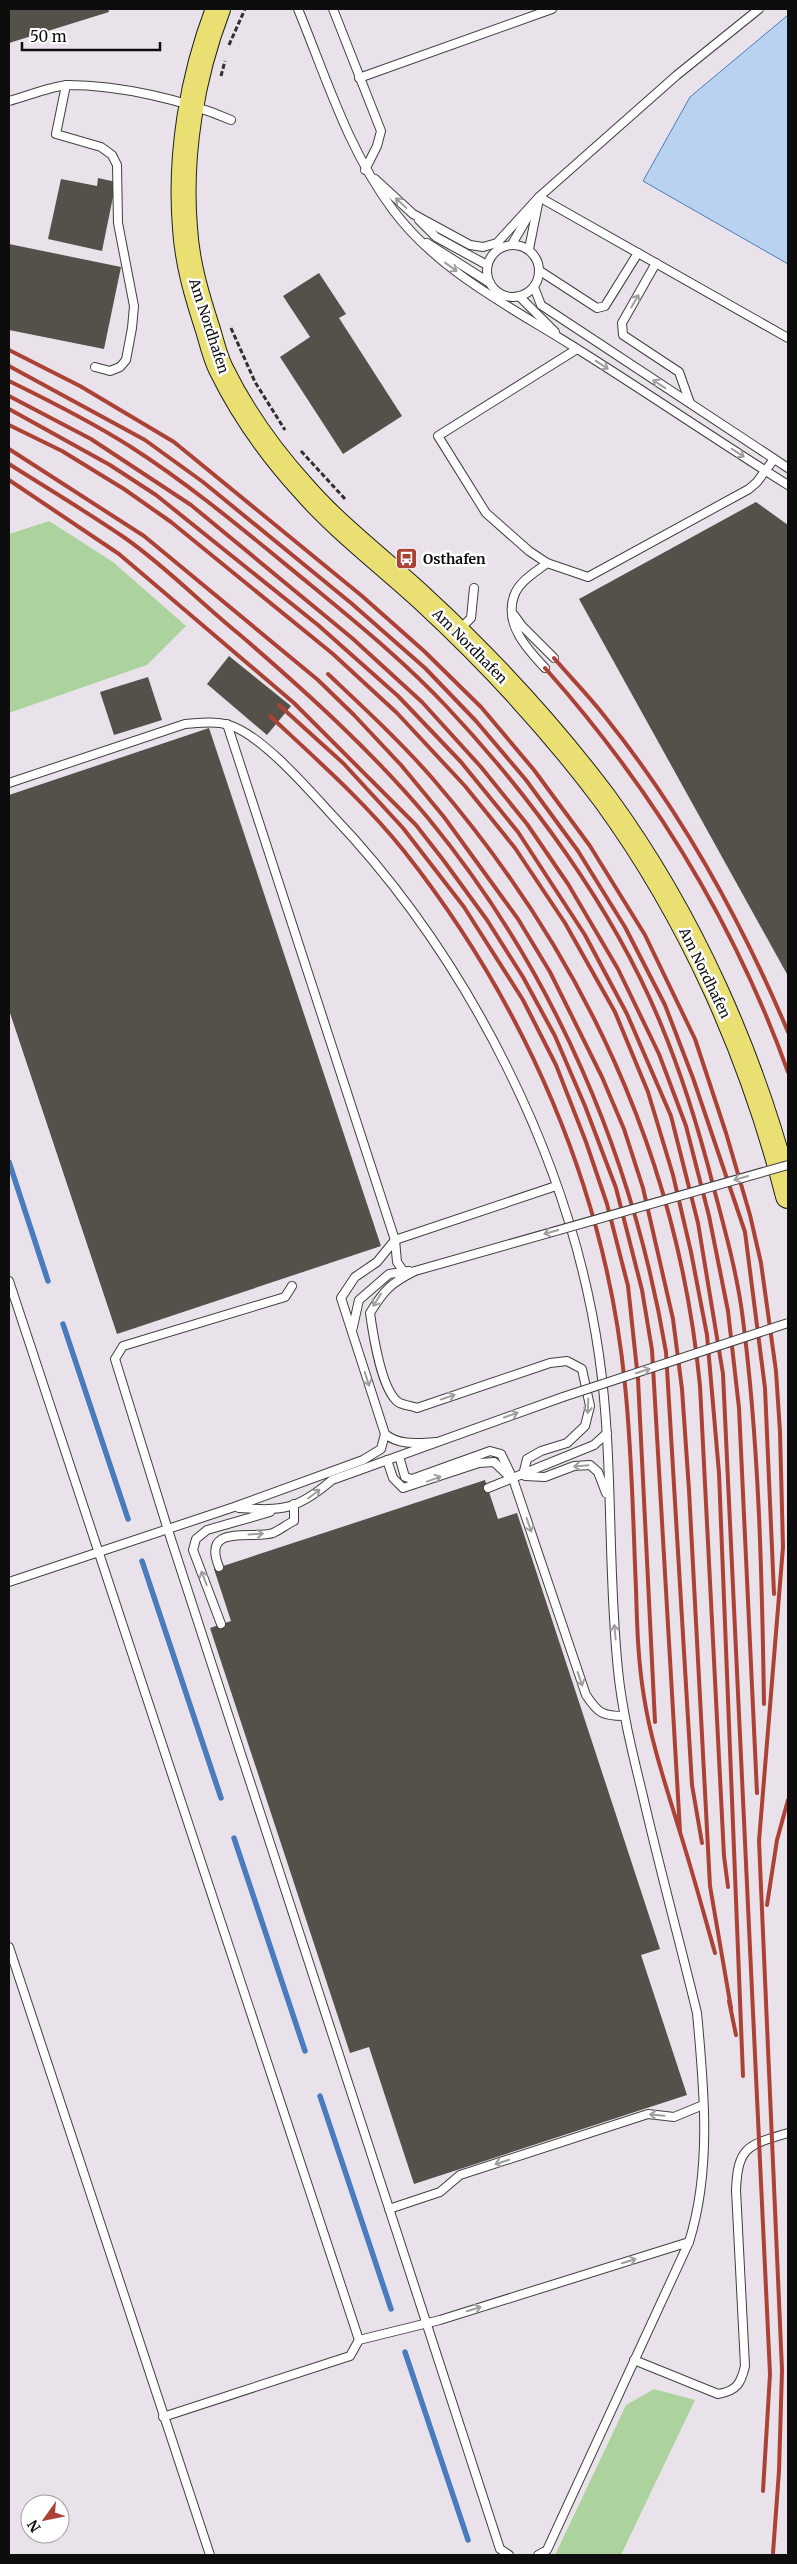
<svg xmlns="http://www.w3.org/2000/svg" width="797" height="2564" viewBox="0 0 797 2564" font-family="Merriweather,serif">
  <rect width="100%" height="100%" fill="#fdfcee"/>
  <path fill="#eae2ea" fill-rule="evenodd" d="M9 9H788V15L690 97 643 181 788 264V2555H621L694 2401 655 2389 626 2405 555 2555H9V713L147 665 49 521 9 534ZM30 2504H60V2534H30Z"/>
  <g fill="#acd29d">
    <path d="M49 521 113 562 186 626 147 665 9 713V534Z"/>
    <path d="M654 2389 695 2400 621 2555H555L626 2405Z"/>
  </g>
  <path fill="#b9d2ef" stroke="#487cbd" d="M788 15V264L643 181 690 97Z"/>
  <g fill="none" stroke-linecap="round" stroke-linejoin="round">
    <g stroke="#487cbd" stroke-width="5.5">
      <path d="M9 1162 48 1281"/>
      <path d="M63 1324 128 1519"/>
      <path d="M142 1561 221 1798"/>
      <path d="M234 1838 305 2051"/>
      <path d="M320 2096 391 2309"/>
      <path d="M405 2352 468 2540"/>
    </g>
  </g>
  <g fill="#54504a">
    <path d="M9 9H108L109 12 9 43Z"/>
    <path d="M98 178 116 182 102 251 48 239 61 179 97 186Z"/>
    <path d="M9 244 121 267 104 349 9 330Z"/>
    <path d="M319 273 346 314 339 318 402 416 343 454 280 357 310 337 283 296Z"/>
    <path d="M756 502 788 525V976L579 599Z"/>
    <path d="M229 656 291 706 267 735 207 684Z"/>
    <path d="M148 677 162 720 114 735 100 692Z"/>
    <path d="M209 728 381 1246 117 1334 9 1010V795Z"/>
    <path d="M485 1480 498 1519 517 1513 660 1949 641 1955 687 2095 414 2184 369 2047 350 2053 210 1628 231 1621 214 1569Z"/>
  </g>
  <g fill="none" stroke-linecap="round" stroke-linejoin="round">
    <defs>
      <g id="lane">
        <path d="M298 9C326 77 348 150 393 210 440 273 513 308 579 350 649 394 718 441 788 485"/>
        <path d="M333 9 381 131 377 146 365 170"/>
        <path d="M359 78 552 9"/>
        <path d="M66 85 56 134 101 147 112 155 117 165 118 223 134 306 132 328 126 360 120 367 110 371 95 367"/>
        <path d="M9 101C25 97 51 86 68 85 119 85 185 100 231 120"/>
        <path d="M375 179 413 214 470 245 483 247 497 243 539 197 677 75 759 9"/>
        <path d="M539 197 788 338"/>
        <path d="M419 220 436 237 487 265"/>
        <path d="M427 243 490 283"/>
        <path d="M512 244 532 210"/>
        <circle cx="513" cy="271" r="26"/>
        <path d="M529 249 538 204"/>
        <path d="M656 263 622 323 623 335 679 372 690 403"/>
        <path d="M540 271 597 308 605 306 638 253"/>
        <path d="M534 287 541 305 788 468"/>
        <path d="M519 296 555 332"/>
        <path d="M577 349 438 436 486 513 529 551 547 563 588 577 749 489 757 482 774 459"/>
        <path d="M514 615 522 626 554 658"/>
        <path d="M460 629 471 618 474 588"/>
        <path d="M545 668C527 649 504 624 514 596 519 581 536 572 547 563"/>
        <path d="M227 724 395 1240 397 1262 404 1272"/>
        <path d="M9 783 185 724C200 723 215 721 229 725 262 735 309 790 333 816 468 958 571 1160 599 1355 614 1459 607 1565 618 1670 622 1711 632 1751 642 1792 659 1866 679 1939 697 2013 704 2087 712 2170 689 2242L547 2550 538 2555"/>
        <path d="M415 1271C391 1283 384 1290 370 1313 373 1334 381 1389 398 1402 402 1405 412 1406 417 1408L550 1363 567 1361 582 1369 590 1406 585 1426 567 1443 541 1451 527 1459 523 1475"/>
        <path d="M9 1281 359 2340"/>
        <path d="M292 1286 285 1297 123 1346 115 1359 168 1530 500 2549 509 2555"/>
        <path d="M352 1331 359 1300 389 1274 409 1271"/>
        <path d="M436 1442C418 1443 400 1446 385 1434L341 1298 355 1277 377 1262 395 1240 556 1186"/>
        <path d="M399 1456 405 1477 412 1479 490 1451 501 1454 513 1479 586 1695C598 1713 602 1716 624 1716"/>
        <path d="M387 1460 393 1478 403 1488 479 1463 494 1462 510 1477"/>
        <path d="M525 1476 545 1477 574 1466 590 1465 598 1472 606 1493"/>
        <path d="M488 1488 594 1445 607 1433"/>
        <path d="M239 1508C283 1511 297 1510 332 1480L563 1397"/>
        <path d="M219 1567C201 1523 252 1540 273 1533 280 1530 287 1524 294 1521V1504"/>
        <path d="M9 1582 234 1507 363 1460 381 1449 385 1434"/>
        <path d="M221 1624 193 1550 196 1539 207 1530 270 1512"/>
        <path d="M9 1947 210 2555"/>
        <path d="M389 2209 440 2192 460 2175 648 2114 674 2117 703 2105"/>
        <path d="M634 2360 718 2394C737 2391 741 2383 745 2366L736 2190C738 2146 748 2145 788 2133"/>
        <path d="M163 2417 350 2356 359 2340 440 2320 689 2242"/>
      </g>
      <path id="primary" d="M218 9C192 77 179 155 185 228 187 263 197 296 208 330 212 343 215 357 221 369 242 412 272 454 304 489 339 529 383 562 422 598 488 659 551 727 605 799 691 917 752 1055 788 1196"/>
    </defs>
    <use href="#lane" stroke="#404040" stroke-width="10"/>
    <use href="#primary" stroke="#1e1e1e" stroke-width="26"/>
    <g stroke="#2f2f2f" stroke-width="3" stroke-dasharray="5 2.5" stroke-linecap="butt">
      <path d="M229 45 245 9"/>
      <path d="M221 76 225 61"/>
      <path d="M231 328 255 382 285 430"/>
      <path d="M301 451 346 500"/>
    </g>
    <use href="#lane" stroke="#fff" stroke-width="8"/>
    <use href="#primary" stroke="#e9df73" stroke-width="24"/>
    <g stroke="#ac4235" stroke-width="4">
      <path d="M9 350 80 386 174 442 362 596 424 651 481 707 534 770 590 846 645 935 695 1039 726 1133 750 1215 761 1263 776 1371 780 1432 783 1547 759 1841 782 2370 779 2471 773 2553"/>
      <path d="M9 366 145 440 203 482 351 603 425 668 476 721 526 780 578 851 625 927 665 1005 693 1078 745 1232 765 1388 774 1594"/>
      <path d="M9 381C50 401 92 422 131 447 195 488 253 538 312 586 358 624 405 662 446 706 530 795 613 908 660 1022 682 1075 699 1130 713 1185 724 1227 736 1269 742 1312 759 1441 762 1574 764 1704"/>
      <path d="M9 396 91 439 191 505 352 638 422 702 481 767 527 824 568 884 618 969 659 1054 686 1126 709 1216 728 1311 739 1408 757 1793"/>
      <path d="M9 409 110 465 156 495 318 625 398 696 461 762 518 832 585 935 627 1014 671 1116 698 1223 723 1374 770 2374 763 2491"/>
      <path d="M9 425 62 451 124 489 171 522 333 654 397 713 465 786 515 848 565 923 615 1012 648 1092 673 1175 691 1252 707 1335 719 1473 743 2076"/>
      <path d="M9 449 144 536 318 680 354 715 401 765 444 817 518 919 550 972 602 1077 624 1129 643 1188 673 1319 682 1389 689 1490 710 1886 731 2008"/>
      <path d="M9 464C47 488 87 512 125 538 165 566 201 603 239 634 305 691 372 751 428 818 554 971 633 1157 666 1352L692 1785 702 1843"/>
      <path d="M9 480 119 554 294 703 416 825 444 861 487 920 523 977 555 1036 585 1106 616 1188 642 1290 652 1350 680 1831"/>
      <path d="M554 658C571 678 590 697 606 718 682 813 741 920 788 1032"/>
      <path d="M545 668C651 787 734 922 788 1072"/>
      <path d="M328 674C364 708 401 742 433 779 583 953 678 1157 700 1386L724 1856 728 1887"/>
      <path d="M279 705 343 763 403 828 464 907 523 1000 556 1065 586 1142 607 1204 628 1286 638 1379 655 1722"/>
      <path d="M270 716C316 759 365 802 404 851 525 1004 606 1190 625 1385 632 1452 633 1521 636 1589 637 1625 638 1661 644 1697 651 1742 666 1786 679 1829 692 1870 703 1911 715 1953"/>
      <path d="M767 1905 777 1840 788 1800"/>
      <path d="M729 2001 736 2035"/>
    </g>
    <defs>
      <g id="lane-bridge">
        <path d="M415 1271 788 1165"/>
        <path d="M563 1397 788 1323"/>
      </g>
    </defs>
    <use href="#lane-bridge" stroke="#404040" stroke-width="10" stroke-linecap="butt"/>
    <use href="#lane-bridge" stroke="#fff" stroke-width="8"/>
  </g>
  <defs><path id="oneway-shaft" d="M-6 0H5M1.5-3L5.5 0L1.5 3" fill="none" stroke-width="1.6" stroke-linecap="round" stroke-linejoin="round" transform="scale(1.25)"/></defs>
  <g stroke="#9e9e9e">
    <use href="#oneway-shaft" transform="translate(401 203) rotate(-137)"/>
    <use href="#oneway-shaft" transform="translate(451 267) rotate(36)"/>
    <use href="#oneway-shaft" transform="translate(635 301) rotate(-60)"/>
    <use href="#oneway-shaft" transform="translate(602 365) rotate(33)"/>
    <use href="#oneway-shaft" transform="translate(659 384) rotate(-147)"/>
    <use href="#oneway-shaft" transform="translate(738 453) rotate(33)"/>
    <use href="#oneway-shaft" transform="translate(741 1178) rotate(164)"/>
    <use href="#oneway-shaft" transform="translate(551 1232) rotate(164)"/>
    <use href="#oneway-shaft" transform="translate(377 1300) rotate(122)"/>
    <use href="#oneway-shaft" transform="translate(643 1371) rotate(-18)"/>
    <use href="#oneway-shaft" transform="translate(367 1379) rotate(72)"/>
    <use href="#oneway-shaft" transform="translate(448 1397) rotate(-19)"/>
    <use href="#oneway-shaft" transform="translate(588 1406) rotate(92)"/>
    <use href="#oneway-shaft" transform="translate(511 1415) rotate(-19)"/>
    <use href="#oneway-shaft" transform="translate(581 1466) rotate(175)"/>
    <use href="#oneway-shaft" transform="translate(434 1479) rotate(-20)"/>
    <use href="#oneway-shaft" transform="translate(314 1494) rotate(-37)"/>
    <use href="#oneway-shaft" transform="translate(529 1525) rotate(71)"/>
    <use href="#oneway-shaft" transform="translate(256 1534) rotate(-3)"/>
    <use href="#oneway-shaft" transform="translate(204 1578) rotate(-111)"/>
    <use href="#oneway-shaft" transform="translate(615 1632) rotate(-95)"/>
    <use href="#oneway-shaft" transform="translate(580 1679) rotate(71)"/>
    <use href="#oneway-shaft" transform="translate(657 2115) rotate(-175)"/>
    <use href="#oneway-shaft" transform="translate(502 2162) rotate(162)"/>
    <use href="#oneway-shaft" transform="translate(629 2261) rotate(-17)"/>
    <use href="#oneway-shaft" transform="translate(474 2309) rotate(-17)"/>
  </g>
  <defs>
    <symbol id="bus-square" viewBox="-11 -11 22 22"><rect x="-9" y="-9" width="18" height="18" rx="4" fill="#ac4235" stroke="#fff"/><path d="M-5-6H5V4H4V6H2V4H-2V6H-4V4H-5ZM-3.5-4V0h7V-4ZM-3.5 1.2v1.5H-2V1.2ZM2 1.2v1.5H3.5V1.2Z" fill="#fff"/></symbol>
  </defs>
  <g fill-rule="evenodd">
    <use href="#bus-square" x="394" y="546" width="25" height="25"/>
  </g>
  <g text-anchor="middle" stroke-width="5" stroke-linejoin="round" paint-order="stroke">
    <g font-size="14" fill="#0d0d0d" stroke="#fff">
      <text transform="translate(209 326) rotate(72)" y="5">Am Nordhafen</text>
      <text transform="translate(470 646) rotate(45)" y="5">Am Nordhafen</text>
      <text transform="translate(705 973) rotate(64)" y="5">Am Nordhafen</text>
    </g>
    <g font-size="14" font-weight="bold" fill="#0d0d0d" stroke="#fff" text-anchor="start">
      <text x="423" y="564">Osthafen</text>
    </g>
  </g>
  <rect width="797" height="2564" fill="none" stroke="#0d0d0d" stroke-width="20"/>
  <g transform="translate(45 2519) rotate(237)"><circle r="24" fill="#ffffff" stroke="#9e9e9e"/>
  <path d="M0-4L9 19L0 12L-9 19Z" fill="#ac4235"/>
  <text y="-8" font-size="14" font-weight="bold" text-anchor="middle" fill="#0d0d0d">N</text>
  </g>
  <path d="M22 42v8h138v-8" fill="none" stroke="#0d0d0d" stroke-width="2.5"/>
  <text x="30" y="42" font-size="15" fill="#0d0d0d" stroke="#ffffff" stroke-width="4" paint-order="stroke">50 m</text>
</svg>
